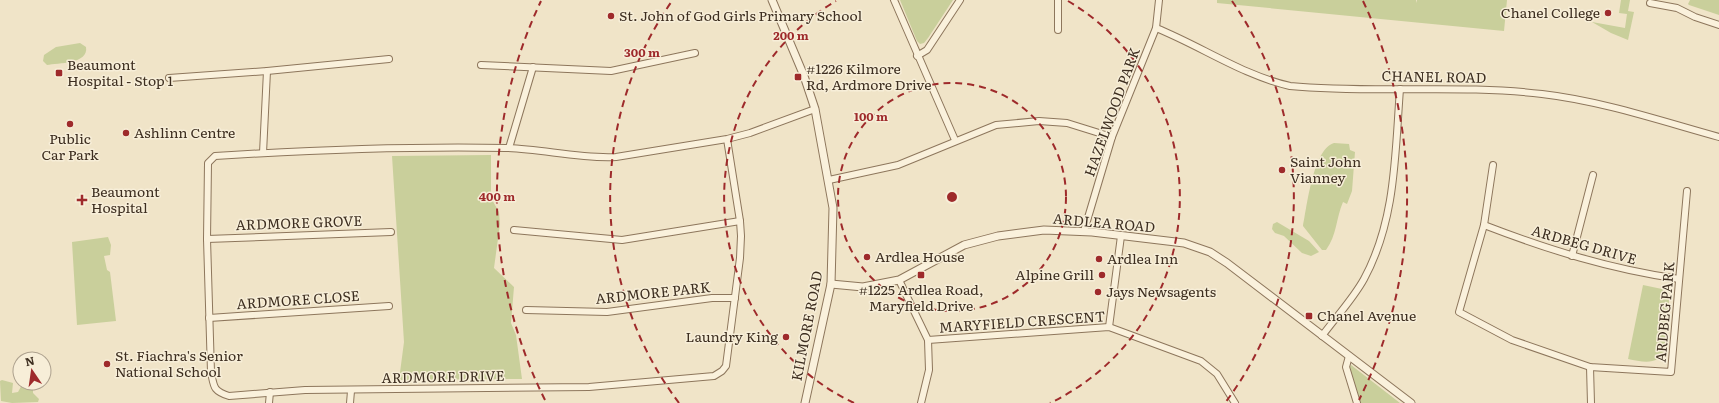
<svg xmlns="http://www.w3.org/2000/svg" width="1719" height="403" viewBox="0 0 1719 403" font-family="Literata,serif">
  <rect width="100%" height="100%" fill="#f0e4c8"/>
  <g fill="#c9cf9b">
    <path d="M900 0H953L928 38 924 43 920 44 917 41Z"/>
    <path d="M1217 0H1416V3L1417 0H1507L1504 31 1217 3Z"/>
    <path d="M1621 0H1630L1628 11 1634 12 1628 40 1611 33 1592 22 1625 28 1627 14 1619 13Z"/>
    <path d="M1690 0H1719V15L1689 5 1688 4Z"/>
    <path d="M80 43 86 47C89 64 58 63 47 65L43 61 44 55 56 47Z"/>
    <path d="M1334 143 1349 144 1350 150 1355 152 1352 191 1347 204 1343 202C1336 218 1337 235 1326 250H1322L1303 226C1307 207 1313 149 1334 143Z"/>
    <path d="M491 155V198L499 212 500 224 494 268 514 287 511 323 516 335 522 379 399 380 404 342 392 156Z"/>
    <path d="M1277 222 1309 241 1319 252 1311 256 1302 253 1284 236 1275 233 1272 229 1273 224Z"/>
    <path d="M108 237 111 245 110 255 104 256 107 270 110 272 116 321 77 325 72 242Z"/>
    <path d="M1643 285 1662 289 1668 296 1669 301 1665 349C1659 366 1643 362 1628 359Z"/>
    <path d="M1351 365 1400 403H1361L1349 367Z"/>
    <path d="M2 380 13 383 12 393 18 392 23 383H29L33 389V393L39 399 38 402 12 403 1 401 0 381Z"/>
  </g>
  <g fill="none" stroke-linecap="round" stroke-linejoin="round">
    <defs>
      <g id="minor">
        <path d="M894 0 955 140"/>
        <path d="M1650 3 1677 8 1695 17 1719 25"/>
        <path d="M1156 28C1201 46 1242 75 1290 86 1374 94 1459 84 1542 94 1602 101 1661 121 1719 137"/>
        <path d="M1058 30V0"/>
        <path d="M917 56 927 50 960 0"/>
        <path d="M481 65 611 71 695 53"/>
        <path d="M169 78 267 71 389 59"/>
        <path d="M727 139 740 221 741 236 740 258 726 366 722 371 714 376 589 387 305 390 229 396C213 391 214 387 211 372L207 239 208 163 215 156C312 150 410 146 507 148 543 149 579 159 616 157L727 139 750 133 815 109"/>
        <path d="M509 148 533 67"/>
        <path d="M263 153 267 71"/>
        <path d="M1493 165 1484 225 1459 312 1512 340 1590 367 1671 372 1687 191"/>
        <path d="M829 180 898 165 996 125 1039 121 1067 123 1112 137"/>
        <path d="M1484 225C1549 250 1610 269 1679 279"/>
        <path d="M514 230 622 240 740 221"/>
        <path d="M1084 231 1112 137 1156 28 1159 0"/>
        <path d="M207 239 391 232"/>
        <path d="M1572 256 1593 175"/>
        <path d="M899 280 928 340 929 370 921 403"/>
        <path d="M526 310 607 312 712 298H735"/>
        <path d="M209 318 389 306"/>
        <path d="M1109 327 1121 236"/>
        <path d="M1322 336C1336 317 1353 299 1364 279 1396 220 1395 154 1400 89"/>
        <path d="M928 340 1109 327 1201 361 1217 374 1235 403"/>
        <path d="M1349 356 1346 367 1357 403"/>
        <path d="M1590 367 1591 403"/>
        <path d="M269 403 270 392"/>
        <path d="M350 403 351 391"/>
      </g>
      <g id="tertiary">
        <path d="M772 0 804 76 815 109 833 208 831 284 805 403"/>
        <path d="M831 284 863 287 899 280 964 245 998 236 1044 230 1092 232 1184 243 1210 252 1227 263 1411 403"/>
      </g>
    </defs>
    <use href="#minor" stroke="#8d765c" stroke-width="8"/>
    <use href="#tertiary" stroke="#8d765c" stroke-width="9"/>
    <use href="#minor" stroke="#faf1dc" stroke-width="6"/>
    <use href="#tertiary" stroke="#faf1dc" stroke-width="7"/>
  </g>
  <g fill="none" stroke="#9e2a2b" stroke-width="2" stroke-dasharray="7 5">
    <circle cx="952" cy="197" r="114"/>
    <path d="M854 403A228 228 0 0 1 836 1M1068 1A228 228 0 0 1 1050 403"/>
    <path d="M679 403A342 342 0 0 1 672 1M1232 1A342 342 0 0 1 1225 403"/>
    <path d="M545 400A455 455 0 0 1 541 1M1363 1A455 455 0 0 1 1359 400"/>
  </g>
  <g fill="#9e2a2b" stroke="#f7eed8" stroke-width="1.5">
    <circle cx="1608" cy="13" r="4"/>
    <circle cx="611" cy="16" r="4"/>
    <rect x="55" y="69" width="8" height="8" rx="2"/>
    <rect x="794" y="73" width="8" height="8" rx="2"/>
    <circle cx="70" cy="124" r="4"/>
    <circle cx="126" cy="133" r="4"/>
    <circle cx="1282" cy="170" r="4"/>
    <path d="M80 194h4v4h4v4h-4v4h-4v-4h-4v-4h4z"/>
    <circle cx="867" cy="257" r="4"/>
    <circle cx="1099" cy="259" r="4"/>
    <rect x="917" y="271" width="8" height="8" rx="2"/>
    <circle cx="1102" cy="275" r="4"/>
    <circle cx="1098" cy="292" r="4"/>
    <rect x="1305" y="312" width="8" height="8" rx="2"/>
    <circle cx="786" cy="337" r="4"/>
    <circle cx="107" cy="364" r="4"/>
  </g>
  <g text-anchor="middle" stroke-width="3" stroke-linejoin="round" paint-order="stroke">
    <g font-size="14" fill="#3d2e20" stroke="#f7eed8" text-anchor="start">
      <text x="1600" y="18" text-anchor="end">Chanel College</text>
      <text x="619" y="21">St. John of God Girls Primary School</text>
      <text x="67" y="70">Beaumont<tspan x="67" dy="16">Hospital - Stop 1</tspan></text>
      <text x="806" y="74">#1226 Kilmore<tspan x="806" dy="16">Rd, Ardmore Drive</tspan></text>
      <text x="134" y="138">Ashlinn Centre</text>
      <text x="70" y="144" text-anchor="middle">Public<tspan x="70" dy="16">Car Park</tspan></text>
      <text x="1290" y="167">Saint John<tspan x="1290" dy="16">Vianney</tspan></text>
      <text x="91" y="197">Beaumont<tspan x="91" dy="16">Hospital</tspan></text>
      <text x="875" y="262">Ardlea House</text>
      <text x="1107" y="264">Ardlea Inn</text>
      <text x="1094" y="280" text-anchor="end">Alpine Grill</text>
      <text x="921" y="295" text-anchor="middle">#1225 Ardlea Road,<tspan x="921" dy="16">Maryfield Drive</tspan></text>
      <text x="1106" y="297">Jays Newsagents</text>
      <text x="1317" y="321">Chanel Avenue</text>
      <text x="778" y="342" text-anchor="end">Laundry King</text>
      <text x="115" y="361">St. Fiachra's Senior<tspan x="115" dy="16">National School</tspan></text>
    </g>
    <g font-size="14" fill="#3d2e20" stroke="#f7eed8">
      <text transform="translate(1434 77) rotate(1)" y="5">CHANEL ROAD</text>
      <text transform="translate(1112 112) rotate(-70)" y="5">HAZELWOOD PARK</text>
      <text transform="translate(299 223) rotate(-2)" y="5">ARDMORE GROVE</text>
      <text transform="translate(1104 223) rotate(5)" y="5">ARDLEA ROAD</text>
      <text transform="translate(1584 245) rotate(16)" y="5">ARDBEG DRIVE</text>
      <text transform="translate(653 293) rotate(-6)" y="5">ARDMORE PARK</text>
      <text transform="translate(298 300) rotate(-4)" y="5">ARDMORE CLOSE</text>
      <text transform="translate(1665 312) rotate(-85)" y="5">ARDBEG PARK</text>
      <text transform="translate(1022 322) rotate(-4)" y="5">MARYFIELD CRESCENT</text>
      <text transform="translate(807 326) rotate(-79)" y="5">KILMORE ROAD</text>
      <text transform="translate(443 377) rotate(-1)" y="5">ARDMORE DRIVE</text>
    </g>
  </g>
  <circle cx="952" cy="197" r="6" fill="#9e2a2b" stroke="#f7eed8" stroke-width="2"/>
  <g font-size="12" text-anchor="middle" font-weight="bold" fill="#9e2a2b" stroke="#f7eed8" stroke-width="3" stroke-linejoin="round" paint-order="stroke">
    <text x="791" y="40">200 m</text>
    <text x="642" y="57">300 m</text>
    <text x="871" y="121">100 m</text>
    <text x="497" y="201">400 m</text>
  </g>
  <g transform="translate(32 371) rotate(347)"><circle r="19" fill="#f7eed8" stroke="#ada18e"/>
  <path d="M0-3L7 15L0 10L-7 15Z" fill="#9e2a2b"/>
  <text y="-6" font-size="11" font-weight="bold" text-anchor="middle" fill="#3d2e20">N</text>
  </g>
</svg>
